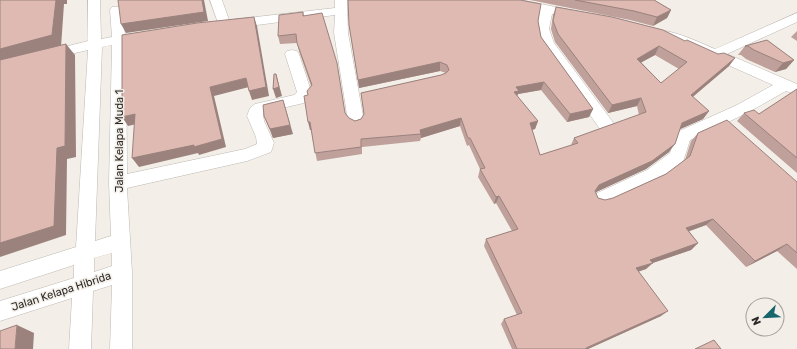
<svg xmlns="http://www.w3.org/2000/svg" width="797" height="349" viewBox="0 0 797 349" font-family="Rubik,sans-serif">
  <rect width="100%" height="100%" fill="#f3eee8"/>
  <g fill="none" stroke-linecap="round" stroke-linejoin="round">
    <defs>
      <g id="minor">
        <path d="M88 0H100L101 39 112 37 110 10 112 7H120L122 10 125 35 144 32 149 33 151 36 149 39 126 43 127 174 245 149 257 144 256 137 247 116 250 108 255 104 294 95 297 92 285 54 287 51 292 50 297 51 299 54 312 94 304 103 265 112 263 114 264 121 274 143 271 152 247 161 127 188 132 272V349H110L112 285 93 291 91 349H69L72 298 0 321V301L74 278V265L0 289V271L76 247 88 50 49 59 44 58 42 55 44 52 88 41ZM112 45 109 183 111 236 95 241 102 47ZM112 253V266L94 272V258Z"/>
        <path d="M210 0H222L229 20 335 8V0H347L348 33 364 121 361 125 356 127 351 125 348 121 334 33 335 15 257 25 224 27 219 26 218 23Z"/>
        <path d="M497 0H521L581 12 583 15 581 18 577 19 552 14 549 29 554 43 612 121 614 125 612 129 606 131 600 129 540 44 537 29 539 11 499 3Z"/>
        <path d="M797 13V22L727 54 797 84V95L786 91 747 113 690 140 683 162 659 180 607 204 601 206 595 204 592 199 595 194 647 170 670 153 677 132 737 105 773 85 685 46 657 37 655 34 657 31C670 28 703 44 715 49Z"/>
      </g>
    </defs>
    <use href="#minor" stroke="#bdb9b3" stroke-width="1"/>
    <use href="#minor" fill="#fff" fill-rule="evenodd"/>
  </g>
  <g fill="#bfa09a" fill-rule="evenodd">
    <path d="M530 0H654L671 10 667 18 653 26 630 20Z"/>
    <path d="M556 7 685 41 718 54 735 58 729 66 693 97 709 111 703 119 680 129 669 152 646 169 596 192 598 198 605 200 613 198 666 174 685 160 691 141 698 133 797 182V269L777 251 746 267 706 225 689 231 698 243 691 250 652 263 646 269 638 272 661 316 588 349H512L501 324 504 319 517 315 484 246 486 239 512 231 496 203 494 204 478 177 480 169 469 145 467 146 460 126 421 138 420 141 362 147V154L317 161 311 130H310L308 95 311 86 299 51 297 43 280 44 278 36 303 12 304 16 345 113 349 118 355 121 361 119 364 115 361 93 441 75 446 73 440 71 359 88 349 25 538 21 541 37 593 109 589 117 567 122 541 90 518 94 517 96 538 121 535 129 532 130 540 155 571 145 574 138 639 115 637 106 608 113 555 42 551 29 553 15ZM655 55 679 69 661 83 641 62Z"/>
    <path d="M797 31V41L791 37Z"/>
    <path d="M767 40 794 60 786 69 775 72 746 59 741 55H738L745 46Z"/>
    <path d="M797 89V173L737 121 744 113 759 114Z"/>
    <path d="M264 116 293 134 273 138Z"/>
  </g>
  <g fill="#9b827d">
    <path d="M56 0H67V4H64L61 47 0 63V49Z"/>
    <path d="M202 0H204L208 21 126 33 121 24Z"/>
    <path d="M671 10 667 18 653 26 657 17Z"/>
    <path d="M254 17 257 26 269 96 252 100 249 91Z"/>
    <path d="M66 44 75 55 76 157 67 159 66 235 0 257V243Z"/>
    <path d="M659 46 655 55 633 67 637 59Z"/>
    <path d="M735 58 729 66 685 103 691 95Z"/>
    <path d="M794 60 786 69 775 72 783 63Z"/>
    <path d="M440 62V71L359 88 358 80Z"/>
    <path d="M276 74 282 96 276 98 273 89Z"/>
    <path d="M246 78 249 87 214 96 226 147 199 155 198 153 139 167 132 158 210 87Z"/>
    <path d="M544 82 541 90 518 94 516 99 511 100 516 87Z"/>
    <path d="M641 98 637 106 608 113 612 105Z"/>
    <path d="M283 100 293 134 273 138 270 129Z"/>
    <path d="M593 109 589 117 567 122 570 114Z"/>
    <path d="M709 111 703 119 676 131 682 123Z"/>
    <path d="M135 114 141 123 128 126 122 117Z"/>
    <path d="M461 118 460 126 421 138 420 130Z"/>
    <path d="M538 121 535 129 527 131 530 123Z"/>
    <path d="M308 122H310L312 130H310Z"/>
    <path d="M675 144 669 152 646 169 594 193 599 185Z"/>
    <path d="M499 196 496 203 494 204 496 197Z"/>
    <path d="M713 219 706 225 679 235 686 228Z"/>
    <path d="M698 243 691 250 644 266 650 260Z"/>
    <path d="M787 244 777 251 746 267 755 261Z"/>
    <path d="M653 263 646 269 630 274 636 268Z"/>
    <path d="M668 311 661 316 588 349H585Z"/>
    <path d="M17 325 34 333 33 349H15Z"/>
  </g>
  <g fill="#debab3" stroke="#9b827d" fill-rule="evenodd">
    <path d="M0 0H56L52 35 0 49Z"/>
    <path d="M118 0H202L204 12 121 24Z"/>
    <path d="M348 0H520L541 4 538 21 541 37 593 109 570 114 544 82 516 87 519 91 514 92 538 121 530 123 540 155 578 143 574 138 646 112 641 98 612 105 558 34 553 21 556 7 612 17 663 30 685 41 687 40 718 54 724 53 735 58 691 95 709 111 682 123 675 144 652 161 599 185 595 191 598 198 605 200 613 198 666 174 690 156 698 133 727 120 797 182V253L787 244 755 261 713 219 686 228 698 243 650 260 653 263 636 268 668 311 586 348V349H517L504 319 522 313 486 239 518 229 499 196 496 197 480 169 485 168 470 138H468L461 118 420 130 421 134 361 139V147L315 153 310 122H308L304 96 308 95 307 91 312 85 297 43 296 34 278 36 279 15 303 12V16L322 13 337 63 345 113 349 118 355 121 361 119 364 114 361 93 441 75 446 73 449 70 447 65 440 62 358 80 349 25ZM659 46 687 62 661 83 637 59Z"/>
    <path d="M575 0H654L671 10 657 17 634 11Z"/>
    <path d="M254 17 266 87 249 91 246 78 210 87 222 139 194 147V145L132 158 135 114 122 117V35L197 23Z"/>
    <path d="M767 40 794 60 783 63 754 50 748 46H745Z"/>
    <path d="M66 44 65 146 57 148 54 226 0 243V60Z"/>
    <path d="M274 74H276L279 87 273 89Z"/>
    <path d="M797 89V158L744 113 754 110 759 114Z"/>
    <path d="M283 100 290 125 270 129 264 116 263 105Z"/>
    <path d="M17 325 15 349H0V331Z"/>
    <path d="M714 340 721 349H695Z"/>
  </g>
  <g text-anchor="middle" stroke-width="3" stroke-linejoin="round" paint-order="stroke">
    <g font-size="11" fill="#2b2927" stroke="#f3eee8">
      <text transform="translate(119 141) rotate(-90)" y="4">Jalan Kelapa Muda 1</text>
      <text transform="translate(61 291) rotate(-18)" y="4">Jalan Kelapa Hibrida</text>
    </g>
  </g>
  <g transform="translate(765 317) rotate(246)"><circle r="19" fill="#f3eee8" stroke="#a39f9b"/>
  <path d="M0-3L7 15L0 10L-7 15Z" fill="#17666b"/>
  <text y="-6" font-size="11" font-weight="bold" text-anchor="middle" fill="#2b2927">N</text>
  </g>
</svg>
